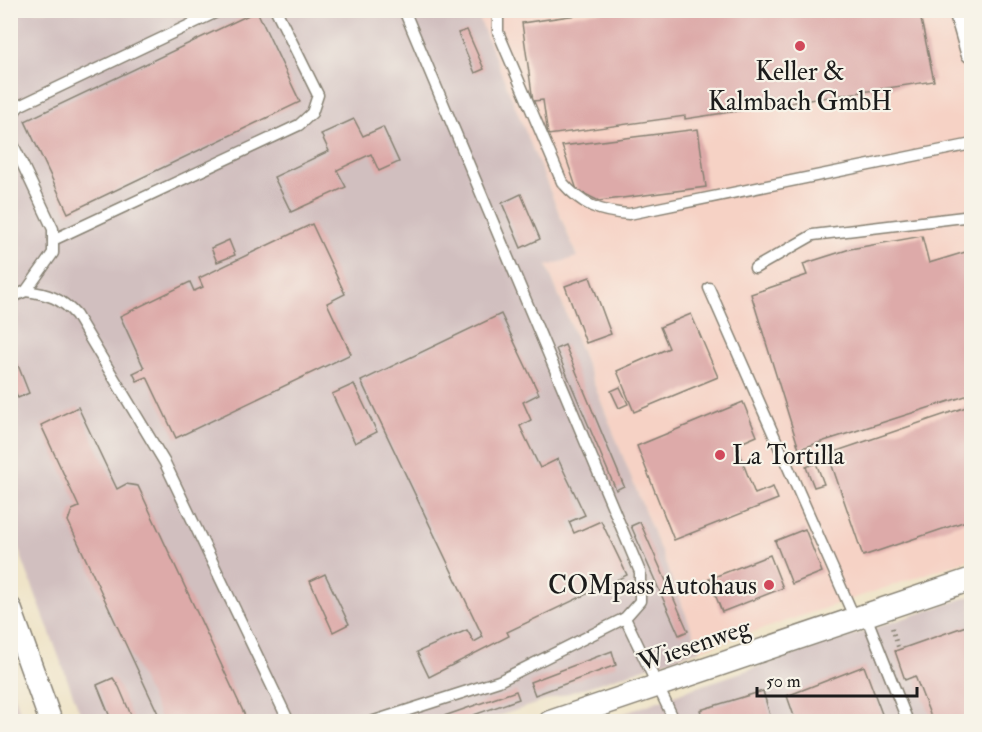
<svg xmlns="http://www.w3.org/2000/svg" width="982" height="732" viewBox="0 0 982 732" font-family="'IM FELL Double Pica',serif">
  <rect width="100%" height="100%" fill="#f7f3e8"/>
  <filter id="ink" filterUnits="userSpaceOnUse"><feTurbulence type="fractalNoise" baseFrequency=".0167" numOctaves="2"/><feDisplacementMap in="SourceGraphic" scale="12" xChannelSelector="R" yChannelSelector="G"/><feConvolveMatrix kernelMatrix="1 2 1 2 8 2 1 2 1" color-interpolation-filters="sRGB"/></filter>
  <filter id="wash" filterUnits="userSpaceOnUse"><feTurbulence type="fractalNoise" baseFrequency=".008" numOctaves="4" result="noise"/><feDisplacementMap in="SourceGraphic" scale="24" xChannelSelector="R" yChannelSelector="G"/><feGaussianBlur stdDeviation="1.35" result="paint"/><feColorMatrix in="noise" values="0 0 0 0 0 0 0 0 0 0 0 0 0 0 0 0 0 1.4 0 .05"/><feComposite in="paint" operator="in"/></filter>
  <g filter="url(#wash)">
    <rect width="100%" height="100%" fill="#efe4c8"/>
    <path fill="#f6d2c5" d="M476 11H971V559L700 650 547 265 577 256Z"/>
    <g fill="#d1bfbf">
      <path d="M10 11H476L577 257 547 266 700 650 483 721H83L11 529Z"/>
      <path d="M971 596V721L601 722 685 691Z"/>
      <path d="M11 683 23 721H11Z"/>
    </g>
    <g id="blocks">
      <g fill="#ddaaa9">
        <path d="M611 10H919L934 81 685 119V116L548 135 543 100 533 101 522 23Z"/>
        <path d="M257 11 300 102 68 213 25 121Z"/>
        <path d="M467 30 484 69 475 73 458 33Z"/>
        <path d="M354 119 363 136 383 127 399 162 379 171 371 154 337 170 346 187 291 212 274 177 329 151 321 134Z"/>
        <path d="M698 129 706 187 599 201 577 190 562 146Z"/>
        <path d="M521 194 540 239 521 248 502 203Z"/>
        <path d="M312 224 345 294 327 303 351 354 176 438 147 377 137 381 133 373 144 368 120 316 190 282 194 291 203 287 199 278Z"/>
        <path d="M922 236 929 263 972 250V394L799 449 751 294 807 275 803 264 850 249Z"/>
        <path d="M229 240 235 255 217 262 211 248Z"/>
        <path d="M590 277 611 334 586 343 565 286Z"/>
        <path d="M501 314 539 394 523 402 531 420 520 426 540 468 558 459 585 515 569 522 574 533 601 521 627 575 507 632 509 636 429 677 417 652 467 630 474 642 483 637 361 381Z"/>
        <path d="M691 314 718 377 634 412 617 371 669 348 660 327Z"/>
        <path d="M10 345 29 393 18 398 10 380Z"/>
        <path d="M565 345 624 486 616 490 556 349Z"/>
        <path d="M354 384 377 432 355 443 332 394Z"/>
        <path d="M620 387 628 404 619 408 611 391Z"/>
        <path d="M743 402 757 436 736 445 755 494 773 487 778 499 674 540 637 446Z"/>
        <path d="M972 405V519L863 556 828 454Z"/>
        <path d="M78 407 117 489 126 484 138 486 248 722H162L68 521 72 510 79 507 41 425Z"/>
        <path d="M816 463 824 484 814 487 806 467Z"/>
        <path d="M640 522 688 631 679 635 631 526Z"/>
        <path d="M805 529 822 572 792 584 775 541Z"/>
        <path d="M770 555 783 588 722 612 709 579Z"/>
        <path d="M325 574 349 624 333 632 310 581Z"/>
        <path d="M966 626 972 641V722H933L915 676 905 680 895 651Z"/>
        <path d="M612 651 616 665 535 695 530 682Z"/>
        <path d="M864 666 885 722H796L787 696Z"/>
        <path d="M113 678 119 687 134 722H112L97 685Z"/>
        <path d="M516 691 519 699 454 722H427Z"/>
        <path d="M763 691 772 722H704L700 710Z"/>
      </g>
    </g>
  </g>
  <g filter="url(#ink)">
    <use href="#blocks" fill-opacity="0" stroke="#868072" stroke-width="1.5"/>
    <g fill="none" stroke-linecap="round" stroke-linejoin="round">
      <defs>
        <g id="service">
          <path d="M501 10 498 15V32L562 182C582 205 599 212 629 214L972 144"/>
          <path d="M10 117 19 106 221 10"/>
          <path d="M10 138 53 229V253L26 291 10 298"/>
          <path d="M53 240 299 125 312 113 318 95 276 10"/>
          <path d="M755 268 813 235 972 216"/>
          <path d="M709 288 855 619"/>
          <path d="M26 291C48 294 61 298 76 315L165 463 289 722"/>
          <path d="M866 616 908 722"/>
          <path d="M625 618 675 722"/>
          <path d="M371 722 499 681 625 618 640 601V572L404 10"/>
        </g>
        <g id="minor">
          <path d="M960 10 972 52"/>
          <path d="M10 608 51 722"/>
          <path d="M550 722 972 579"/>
        </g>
      </defs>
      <use href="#service" stroke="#868072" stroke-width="13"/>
      <use href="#minor" stroke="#868072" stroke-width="25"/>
      <path stroke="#868072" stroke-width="4" stroke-dasharray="1.5 4.5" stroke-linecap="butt" d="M892 628 899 650"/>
      <use href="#service" stroke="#fff" stroke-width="10"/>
      <use href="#minor" stroke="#fff" stroke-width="22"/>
    </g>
  </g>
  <g fill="#d1495b" stroke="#f7f3e8" stroke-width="2">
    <circle cx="800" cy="46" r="6"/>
    <circle cx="720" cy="455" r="6"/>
    <circle cx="769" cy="585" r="6"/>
  </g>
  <g text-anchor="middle" stroke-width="4.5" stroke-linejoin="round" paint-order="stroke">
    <g font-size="26" fill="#1c1c1c" stroke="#f7f3e8">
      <text x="800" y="80">Keller &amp;<tspan x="800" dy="30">Kalmbach GmbH</tspan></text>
      <text x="732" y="464" text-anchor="start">La Tortilla</text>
      <text x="757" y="594" text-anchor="end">COMpass Autohaus</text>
    </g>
    <g font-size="26" fill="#1c1c1c" stroke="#f7f3e8">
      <text transform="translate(694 644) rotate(-19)" y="9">Wiesenweg</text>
    </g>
  </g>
  <rect width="982" height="732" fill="none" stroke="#f7f3e8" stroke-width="36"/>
  <path d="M757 687v9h160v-9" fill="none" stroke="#1c1c1c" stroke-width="3"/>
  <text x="766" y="687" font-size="18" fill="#1c1c1c" stroke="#f7f3e8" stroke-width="4.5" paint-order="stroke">50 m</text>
</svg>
